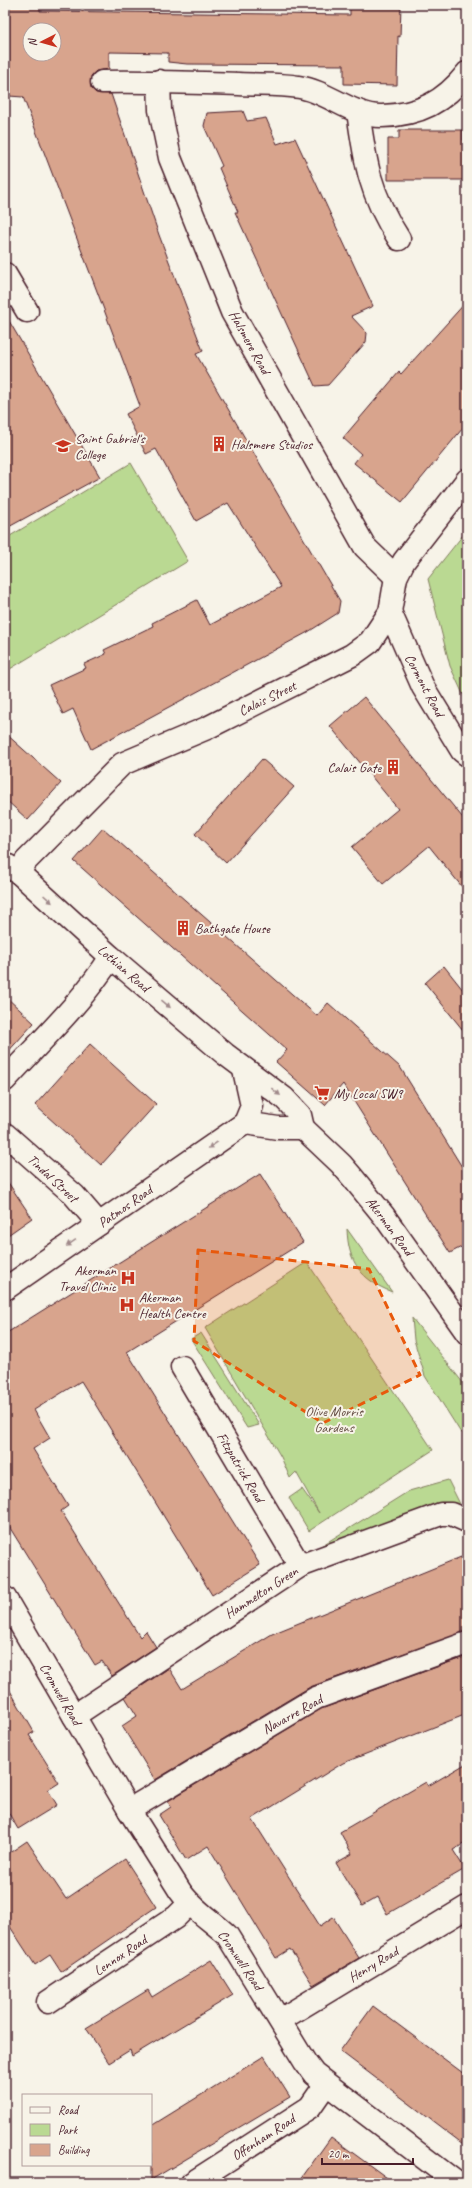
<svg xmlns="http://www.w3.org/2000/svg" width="472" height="2188" viewBox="0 0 472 2188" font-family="Caveat,sans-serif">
  <rect width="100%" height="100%" fill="#f7f3e8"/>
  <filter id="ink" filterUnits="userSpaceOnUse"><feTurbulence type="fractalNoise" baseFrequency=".025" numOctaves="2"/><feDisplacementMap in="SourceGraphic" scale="8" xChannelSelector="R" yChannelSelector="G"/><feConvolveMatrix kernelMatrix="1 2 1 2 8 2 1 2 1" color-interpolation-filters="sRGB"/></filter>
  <g filter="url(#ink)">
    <g fill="#bad992" stroke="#827c5e">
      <path d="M131 463 188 561 5 672V539Z"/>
      <path d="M467 530V703L450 666 428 579Z"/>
      <path d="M347 1229 392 1292C361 1280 348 1262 347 1229Z"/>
      <path d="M307 1262 433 1450 309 1531 289 1498 302 1489 319 1513 296 1472 290 1478 281 1457 205 1328Z"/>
      <path d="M412 1318 467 1388V1430L461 1433 425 1376 414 1340Z"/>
      <path d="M201 1333 259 1425 247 1428 191 1339Z"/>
      <path d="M448 1480 460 1504 438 1503 327 1546H321L409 1491Z"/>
    </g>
    <g fill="#d8a48d" stroke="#4a1f2b" fill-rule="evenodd">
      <path d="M350 5H401L400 37 398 36 397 85 344 84V65L187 64 168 62V53L109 52V69L96 71 91 76V88L96 93 111 94 159 235 203 351 196 354 340 601 338 613 308 632 91 749 73 709 63 714 49 685 86 668 84 664 106 654 104 650 153 626 152 623 197 600 210 625 281 587 228 503 196 521 156 449 146 454 126 414 140 406 103 307 23 97 9 96V6H40V11L350 15ZM30 30H54V54H30Z"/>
      <path d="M243 111 247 121 266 118 277 144 295 138 373 306 351 316 367 333 366 342 328 385 315 386 235 212H238L219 168 222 166 204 126 207 113Z"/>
      <path d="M399 130H463V140H467V180H388V139H399Z"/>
      <path d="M467 301V423L402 502 354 463 361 454 343 438 399 372 401 374Z"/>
      <path d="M5 314 100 477 5 529Z"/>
      <path d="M364 697 467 823V893L429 846 383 884 352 847 398 809 330 726Z"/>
      <path d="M5 733 61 783 28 820 5 799Z"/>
      <path d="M262 759 294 787 226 863 195 834Z"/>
      <path d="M103 828 317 1016 328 1003 400 1067 467 1175V1244L450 1253 343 1084 325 1105 276 1062 287 1050 74 861Z"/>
      <path d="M444 966 467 995V1035L425 983Z"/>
      <path d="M5 996 34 1023 5 1055Z"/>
      <path d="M90 1044 156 1104 101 1165 35 1105Z"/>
      <path d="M260 1174 303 1242 127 1352 260 1565 212 1595 81 1381 34 1410 50 1438 33 1449 68 1506 61 1511 140 1637 146 1631 156 1647 112 1676 102 1661 95 1665 5 1520V1334Z"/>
      <path d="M5 1178 32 1218 5 1237Z"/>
      <path d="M461 1557 467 1570V1631L310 1687 155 1780 122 1726 137 1716 125 1697 169 1668 182 1689 272 1634Z"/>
      <path d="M467 1656V1714L343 1763 252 1819 320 1926 333 1917 359 1958 313 1985 290 1949 276 1958 208 1846 186 1860 159 1815 171 1807 168 1801 321 1709Z"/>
      <path d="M5 1682 34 1732 29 1735 59 1783 48 1790 57 1805 18 1829 5 1807Z"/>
      <path d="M467 1763V1842L453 1850 465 1869 387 1914 378 1897 362 1906 336 1863 352 1854 340 1832 426 1782 428 1786Z"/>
      <path d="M27 1841 66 1899 125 1859 156 1907 61 1972 50 1955 35 1965 5 1919V1856Z"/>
      <path d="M211 1960 233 1995 132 2056 130 2050 109 2063 86 2028 148 1990 152 1997Z"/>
      <path d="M373 2006 467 2076V2147L340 2051Z"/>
      <path d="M264 2056 290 2097 151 2180V2126Z"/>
      <path d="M331 2137 394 2183H298Z"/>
    </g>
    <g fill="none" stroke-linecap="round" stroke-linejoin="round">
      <defs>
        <g id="minor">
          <path d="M159 81 160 110 170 158 232 312 365 547 396 577"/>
          <path d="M102 82C148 81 193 83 239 84 259 85 280 84 299 87 327 91 353 117 382 116 419 115 444 102 467 73"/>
          <path d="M358 111C365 162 370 195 399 239"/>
          <path d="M5 274 27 311"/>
          <path d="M390 612 423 687 462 751 467 755"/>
          <path d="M5 864 19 873 111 957 225 1054 284 1098 300 1115 303 1128"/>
          <path d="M19 873 26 861 122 764 207 728 352 655 370 642 390 612 396 577 404 561 467 480"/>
          <path d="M5 1080C42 1040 82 1002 111 957"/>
          <path d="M245 1123 278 1128H303"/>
          <path d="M303 1128 341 1164 353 1178 384 1216 467 1333"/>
          <path d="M5 1134 74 1195 99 1224"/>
          <path d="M5 1289 245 1123 252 1106 244 1070"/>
          <path d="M182 1367 300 1566"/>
          <path d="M5 1598 129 1810 180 1891C192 1909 211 1920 227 1935L305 2062 314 2074 457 2183"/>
          <path d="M74 1716 300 1566 441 1514H451L467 1521"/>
          <path d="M129 1810 316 1698 467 1643"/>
          <path d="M48 2002 176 1917 189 1904"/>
          <path d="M280 2020 467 1907"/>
          <path d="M192 2183 310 2107 326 2084"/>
        </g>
      </defs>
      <use href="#minor" stroke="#4a1f2b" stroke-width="25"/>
      <use href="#minor" stroke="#f7f3e8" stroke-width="22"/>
    </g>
    <defs><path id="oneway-solid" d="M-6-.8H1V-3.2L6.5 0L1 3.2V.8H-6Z"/></defs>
    <g fill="#a0898a">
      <use href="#oneway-solid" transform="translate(48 899) rotate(42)"/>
      <use href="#oneway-solid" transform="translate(166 1004) rotate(40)"/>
      <use href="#oneway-solid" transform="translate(276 1092) rotate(39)"/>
      <use href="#oneway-solid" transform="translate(213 1145) rotate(145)"/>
      <use href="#oneway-solid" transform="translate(71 1243) rotate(145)"/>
    </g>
  </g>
  <path fill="#e8590c" fill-opacity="0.2" stroke="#e8590c" stroke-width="3" stroke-dasharray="8 5" stroke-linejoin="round" d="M198 1250 369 1269 420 1375 323 1423 194 1341Z"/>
  <defs>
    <symbol id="building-bare" viewBox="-9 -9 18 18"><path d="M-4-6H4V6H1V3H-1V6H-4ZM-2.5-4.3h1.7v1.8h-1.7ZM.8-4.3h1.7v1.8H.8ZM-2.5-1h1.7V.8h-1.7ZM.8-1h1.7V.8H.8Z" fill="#c8321e" stroke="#f7f3e8" stroke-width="2.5" paint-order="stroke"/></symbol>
    <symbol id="school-bare" viewBox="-9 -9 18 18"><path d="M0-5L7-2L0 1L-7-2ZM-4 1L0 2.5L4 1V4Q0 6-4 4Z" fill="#c8321e" stroke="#f7f3e8" stroke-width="2.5" paint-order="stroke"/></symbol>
    <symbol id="supermarket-bare" viewBox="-9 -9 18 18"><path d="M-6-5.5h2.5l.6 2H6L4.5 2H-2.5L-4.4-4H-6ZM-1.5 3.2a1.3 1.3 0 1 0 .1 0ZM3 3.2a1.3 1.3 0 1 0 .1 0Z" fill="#c8321e" stroke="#f7f3e8" stroke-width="2.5" paint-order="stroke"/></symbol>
    <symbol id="hospital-bare" viewBox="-9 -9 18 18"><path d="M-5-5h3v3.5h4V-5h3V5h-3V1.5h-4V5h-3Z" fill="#c8321e" stroke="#f7f3e8" stroke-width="2.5" paint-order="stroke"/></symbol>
  </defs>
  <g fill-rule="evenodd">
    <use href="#building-bare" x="208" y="433" width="22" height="22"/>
    <use href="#school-bare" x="52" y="435" width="22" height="22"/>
    <use href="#building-bare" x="382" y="756" width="22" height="22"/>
    <use href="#building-bare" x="172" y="917" width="22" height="22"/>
    <use href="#supermarket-bare" x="311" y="1082" width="22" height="22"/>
    <use href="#hospital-bare" x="117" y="1267" width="22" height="22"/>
    <use href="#hospital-bare" x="116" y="1294" width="22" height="22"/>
  </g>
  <g text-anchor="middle" stroke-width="4" stroke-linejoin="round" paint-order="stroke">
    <g font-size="14" fill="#4a1f2b" stroke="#f7f3e8">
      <text transform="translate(250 342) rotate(61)" y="5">Halsmere Road</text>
      <text transform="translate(425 685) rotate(62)" y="5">Cormont Road</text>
      <text transform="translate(267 698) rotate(-26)" y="5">Calais Street</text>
      <text transform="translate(124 968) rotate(41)" y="5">Lothian Road</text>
      <text transform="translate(53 1178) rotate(43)" y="5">Tindal Street</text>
      <text transform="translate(125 1206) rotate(-35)" y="5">Patmos Road</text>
      <text transform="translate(390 1226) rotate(53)" y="5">Akerman Road</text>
      <text transform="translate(241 1467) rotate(59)" y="5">Fitzpatrick Road</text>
      <text transform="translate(261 1592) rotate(-33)" y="5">Hammelton Green</text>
      <text transform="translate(61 1694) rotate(60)" y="5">Cromwell Road</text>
      <text transform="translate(292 1714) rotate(-29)" y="5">Navarre Road</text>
      <text transform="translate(120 1955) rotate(-34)" y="5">Lennox Road</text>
      <text transform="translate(241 1960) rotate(56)" y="5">Cromwell Road</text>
      <text transform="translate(373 1964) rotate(-31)" y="5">Henry Road</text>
      <text transform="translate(263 2137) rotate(-33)" y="5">Offenham Road</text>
    </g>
    <g font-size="14" fill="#4a1f2b" stroke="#f7f3e8" text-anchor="start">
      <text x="75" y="443">Saint Gabriel's<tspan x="75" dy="16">College</tspan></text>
      <text x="231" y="449">Halsmere Studios</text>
      <text x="381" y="772" text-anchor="end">Calais Gate</text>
      <text x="195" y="933">Bathgate House</text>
      <text x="334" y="1098">My Local SW9</text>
      <text x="116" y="1275" text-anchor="end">Akerman<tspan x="116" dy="16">Travel Clinic</tspan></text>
      <text x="139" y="1302">Akerman<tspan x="139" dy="16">Health Centre</tspan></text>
    </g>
    <g font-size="14" fill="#664e45" stroke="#f7f3e8">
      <text x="334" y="1416">Olive Morris<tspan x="334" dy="16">Gardens</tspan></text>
    </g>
  </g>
  <rect width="472" height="2188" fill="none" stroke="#f7f3e8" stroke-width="20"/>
  <rect x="10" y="10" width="452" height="2168" fill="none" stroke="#4a1f2b" stroke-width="1.5" filter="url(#ink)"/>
  <rect x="22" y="2094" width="130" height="72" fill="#f7f3e8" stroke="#b29e9c"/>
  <rect x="30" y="2107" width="20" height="6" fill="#f7f3e8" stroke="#b29e9c"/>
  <text x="58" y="2114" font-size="12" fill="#4a1f2b">Road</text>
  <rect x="30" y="2124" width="20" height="12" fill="#bad992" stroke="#b29e9c"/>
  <text x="58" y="2134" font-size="12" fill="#4a1f2b">Park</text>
  <rect x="30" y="2144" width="20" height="12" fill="#d8a48d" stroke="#b29e9c"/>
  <text x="58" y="2154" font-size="12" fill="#4a1f2b">Building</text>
  <g transform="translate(42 42) rotate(264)"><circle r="19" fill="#f7f3e8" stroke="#b29e9c"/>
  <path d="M0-3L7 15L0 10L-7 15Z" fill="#c8321e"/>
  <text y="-6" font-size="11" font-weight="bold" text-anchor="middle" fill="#4a1f2b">N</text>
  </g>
  <path d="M322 2158v6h91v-6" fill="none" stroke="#4a1f2b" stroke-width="2"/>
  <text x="328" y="2158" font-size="12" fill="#4a1f2b" stroke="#f7f3e8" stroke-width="3" paint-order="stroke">20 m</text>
</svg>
